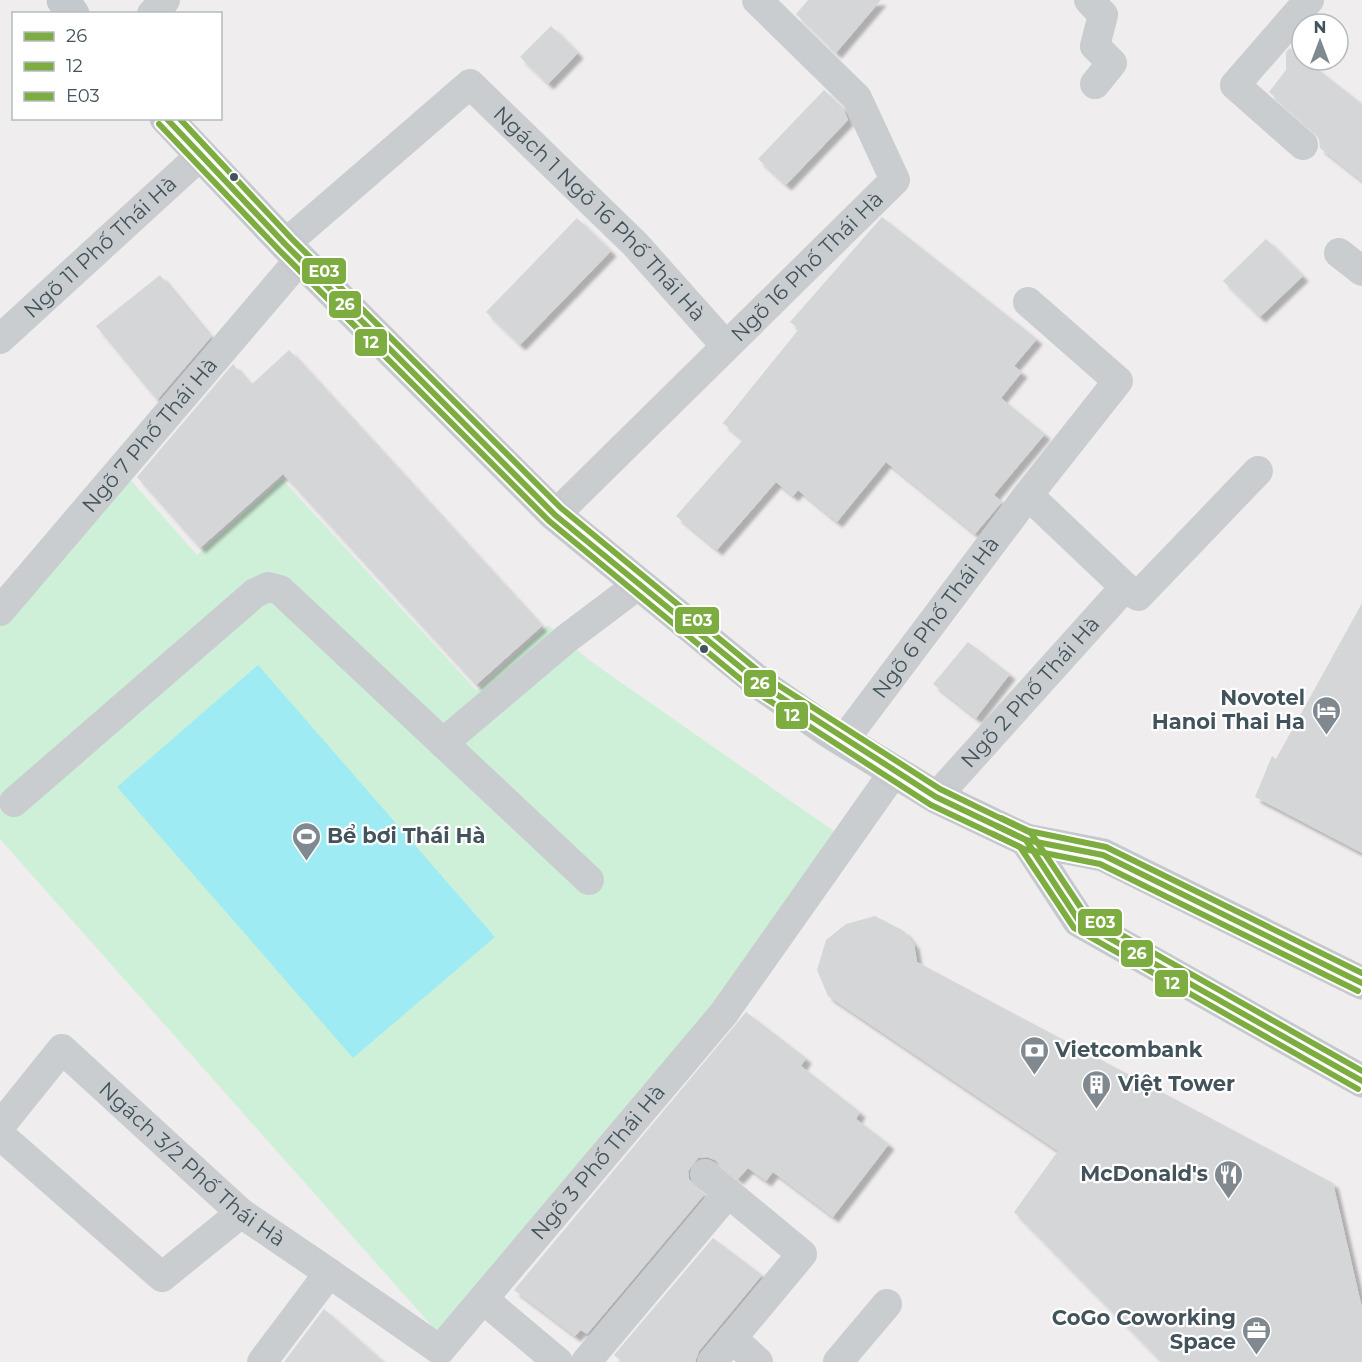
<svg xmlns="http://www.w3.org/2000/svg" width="1362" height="1362" viewBox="0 0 1362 1362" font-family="Montserrat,sans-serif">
  <defs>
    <filter id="shadow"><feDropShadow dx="5.5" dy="5.5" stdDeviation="1.5" flood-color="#0004"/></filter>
  </defs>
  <rect width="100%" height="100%" fill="#efedee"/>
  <path fill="#cff0d8" d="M127 476 197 555 282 479 477 691 548 625 589 660 838 834 716 1011 439 1334 0 839V627Z"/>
  <path fill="#9febf3" d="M258 665 495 937 353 1058 117 787Z"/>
  <g fill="#d5d6d8" filter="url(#shadow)">
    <path d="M808 0H881L836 53 796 14Z"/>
    <path d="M551 26 578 53 548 84 520 57Z"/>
    <path d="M1290 48 1302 60H1306L1362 104V181L1320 148 1319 139 1314 132 1269 92 1286 70V52Z"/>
    <path d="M824 90 843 108 848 120 786 185 758 159Z"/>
    <path d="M882 217 1037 339 1014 366 1022 372 1001 398 1045 434 994 495 1002 502 975 534 886 462 837 522 798 490 793 496 776 482 717 550 676 516 743 440 723 423 799 329 790 322Z"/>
    <path d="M577 218 611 251 520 345 486 312Z"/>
    <path d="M1266 239 1303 276 1260 317 1223 281Z"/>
    <path d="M160 275 211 337 157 400 96 326Z"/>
    <path d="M289 350 542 626 476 685 283 474 200 548 137 477 233 364 251 385Z"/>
    <path d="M1362 603V853L1255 797 1272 756 1276 759Z"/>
    <path d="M968 642 1010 674 976 718 933 684Z"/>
    <path d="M875 916 904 931 914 944 917 962 1333 1183 1362 1308V1362H1162L1014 1212 1058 1151 828 996 817 970 826 940 846 924Z"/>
    <path d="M746 1012 806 1058 801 1066 860 1112 856 1119 889 1144 833 1217 773 1172 766 1181 748 1168 738 1179 715 1160 707 1157 698 1158 688 1171 689 1179 704 1195 587 1334 581 1330 575 1336 514 1290Z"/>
    <path d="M713 1238 762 1275 699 1351 695 1362H623L614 1355Z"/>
    <path d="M324 1309 384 1362H284Z"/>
  </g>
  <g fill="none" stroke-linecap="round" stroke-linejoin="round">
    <g stroke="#c9cdcf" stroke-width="30">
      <path d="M1089 0 1103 15 1095 46 1112 63 1095 84"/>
      <path d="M152 14 165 0"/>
      <path d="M1303 145 1235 85 1309 0"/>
      <path id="s1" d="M285 244 470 84 635 244 726 346"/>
      <path d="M1339 253 1362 271"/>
      <path id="s2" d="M0 339 201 155"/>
      <path d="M1028 495 1125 587"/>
      <path id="s3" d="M555 515 895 180 857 98 757 0"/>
      <path id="s4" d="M0 611 300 259"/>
      <path id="s5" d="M844 740 1028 495 1118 381 1028 302"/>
      <path d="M443 743 566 639 639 584"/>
      <path id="s6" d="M936 797 1125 587 1138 596 1258 471"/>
      <path d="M14 802 255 593 268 587 280 590 589 880"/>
      <path id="s7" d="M0 1126 62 1049 241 1213 329 1273"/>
      <path d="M0 1135 162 1277 241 1213"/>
      <path d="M705 1174 802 1254 732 1338"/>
      <path d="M483 1299 558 1362"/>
      <path id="s8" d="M262 1362 329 1273 440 1350 724 1013 894 772"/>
      <path d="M586 1362 728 1193"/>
      <path d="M712 1362 732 1338 758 1362"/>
      <path d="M838 1362 887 1304"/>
    </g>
    <g stroke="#c4c9cd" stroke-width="33">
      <path d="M63 0 73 14"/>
      <path d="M166 118 285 244 555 515 762 685 831 733 936 797 1026 840 1103 855 1362 983"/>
      <path d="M1026 840 1079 921 1362 1081"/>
    </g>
    <defs>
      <g id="bus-1">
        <path d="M166 118 285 244 555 515 762 685 936 797 1026 840 1079 921 1362 1081"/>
        <path d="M997 826 1026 840 1103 855 1362 983"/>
      </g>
      <g id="bus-2">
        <path d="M159 124 279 250 549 521 756 692 931 805 1020 847 1074 928 1358 1089"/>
        <path d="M993 834 1024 849 1100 864 1358 991"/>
      </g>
      <g id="bus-3">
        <path d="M179 118 291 238 561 508 767 678 940 789 1031 833 1085 914 1362 1071"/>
        <path d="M1001 818 1029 831 1106 847 1362 973"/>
      </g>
    </defs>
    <use href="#bus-1" stroke="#fff" stroke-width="10"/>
    <use href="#bus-2" stroke="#fff" stroke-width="10"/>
    <use href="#bus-3" stroke="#fff" stroke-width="10"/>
    <use href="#bus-1" stroke="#7dad40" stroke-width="6"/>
    <use href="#bus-2" stroke="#7dad40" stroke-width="6"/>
    <use href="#bus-3" stroke="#7dad40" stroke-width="6"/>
  </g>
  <defs>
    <symbol id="hotel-pin" viewBox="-11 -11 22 30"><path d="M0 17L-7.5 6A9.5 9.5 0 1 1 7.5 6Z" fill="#7f898f" stroke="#fff"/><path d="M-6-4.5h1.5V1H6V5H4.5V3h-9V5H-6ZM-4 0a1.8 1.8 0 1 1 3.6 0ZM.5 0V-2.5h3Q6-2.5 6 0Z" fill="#fff"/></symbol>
    <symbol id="stadium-pin" viewBox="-11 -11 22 30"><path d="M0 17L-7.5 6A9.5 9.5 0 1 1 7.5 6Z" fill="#7f898f" stroke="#fff"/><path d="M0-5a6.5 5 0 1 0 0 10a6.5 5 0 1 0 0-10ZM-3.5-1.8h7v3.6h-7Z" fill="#fff"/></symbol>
    <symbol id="bank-pin" viewBox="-11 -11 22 30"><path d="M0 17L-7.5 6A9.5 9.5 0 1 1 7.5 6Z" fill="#7f898f" stroke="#fff"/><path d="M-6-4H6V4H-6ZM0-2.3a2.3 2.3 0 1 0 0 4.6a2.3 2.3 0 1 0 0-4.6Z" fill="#fff"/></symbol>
    <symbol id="building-pin" viewBox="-11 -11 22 30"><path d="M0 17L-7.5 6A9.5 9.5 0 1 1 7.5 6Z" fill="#7f898f" stroke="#fff"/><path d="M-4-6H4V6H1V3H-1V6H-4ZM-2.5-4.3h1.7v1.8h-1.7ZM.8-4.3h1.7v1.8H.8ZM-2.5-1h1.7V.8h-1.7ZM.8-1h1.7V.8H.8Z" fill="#fff"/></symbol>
    <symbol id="restaurant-pin" viewBox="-11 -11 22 30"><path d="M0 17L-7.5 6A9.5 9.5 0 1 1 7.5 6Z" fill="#7f898f" stroke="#fff"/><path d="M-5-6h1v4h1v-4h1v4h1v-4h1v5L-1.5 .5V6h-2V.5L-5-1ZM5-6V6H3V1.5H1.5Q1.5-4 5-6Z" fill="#fff"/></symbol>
    <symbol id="office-pin" viewBox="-11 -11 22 30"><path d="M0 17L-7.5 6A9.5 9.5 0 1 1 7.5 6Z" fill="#7f898f" stroke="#fff"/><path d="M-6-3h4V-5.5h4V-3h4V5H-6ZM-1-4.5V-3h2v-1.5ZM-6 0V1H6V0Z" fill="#fff"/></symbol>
  </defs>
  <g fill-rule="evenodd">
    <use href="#hotel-pin" x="1310" y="694" width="33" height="45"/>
    <use href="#stadium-pin" x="290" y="820" width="33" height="45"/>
    <use href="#bank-pin" x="1018" y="1034" width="33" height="45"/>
    <use href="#building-pin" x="1080" y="1068" width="33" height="45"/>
    <use href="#restaurant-pin" x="1212" y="1158" width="33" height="45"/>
    <use href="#office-pin" x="1240" y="1314" width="33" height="45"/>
  </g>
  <g fill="#43535c" stroke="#fff" stroke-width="2">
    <circle cx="234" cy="177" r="5"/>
    <circle cx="704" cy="649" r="5"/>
  </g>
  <g text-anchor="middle" stroke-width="4.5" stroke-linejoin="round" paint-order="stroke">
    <g font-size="21" fill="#43535c" stroke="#fff">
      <text dy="7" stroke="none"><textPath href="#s1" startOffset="428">Ngách 1 Ngõ 16 Phố Thái Hà</textPath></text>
      <text dy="7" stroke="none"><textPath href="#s2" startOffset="136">Ngõ 11 Phố Thái Hà</textPath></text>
      <text dy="7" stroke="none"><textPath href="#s3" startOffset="354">Ngõ 16 Phố Thái Hà</textPath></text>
      <text dy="7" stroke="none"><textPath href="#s4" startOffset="231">Ngõ 7 Phố Thái Hà</textPath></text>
      <text dy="7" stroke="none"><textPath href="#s5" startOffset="153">Ngõ 6 Phố Thái Hà</textPath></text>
      <text dy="7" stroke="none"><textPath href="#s6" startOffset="141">Ngõ 2 Phố Thái Hà</textPath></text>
      <text dy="7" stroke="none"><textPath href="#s8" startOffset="492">Ngõ 3 Phố Thái Hà</textPath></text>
      <text dy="7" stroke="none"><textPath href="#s7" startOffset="273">Ngách 3/2 Phố Thái Hà</textPath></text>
    </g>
    <g font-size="21" font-weight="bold" fill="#43535c" stroke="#fff" text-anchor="end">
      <text x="1305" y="705">Novotel<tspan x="1305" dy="24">Hanoi Thai Ha</tspan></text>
      <text x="327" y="843" text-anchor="start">Bể bơi Thái Hà</text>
      <text x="1055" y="1057" text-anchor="start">Vietcombank</text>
      <text x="1118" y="1091" text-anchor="start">Việt Tower</text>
      <text x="1208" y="1181">McDonald's</text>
      <text x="1236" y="1325">CoGo Coworking<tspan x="1236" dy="24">Space</tspan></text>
    </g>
  </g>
  <g stroke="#fff" stroke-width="2">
    <rect x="301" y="257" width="46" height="28" rx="6" fill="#7dad40"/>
    <rect x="328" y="290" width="34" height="29" rx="6" fill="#7dad40"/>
    <rect x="354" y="328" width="34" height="29" rx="6" fill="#7dad40"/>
    <rect x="674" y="606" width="46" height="29" rx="6" fill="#7dad40"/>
    <rect x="743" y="669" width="34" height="29" rx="6" fill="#7dad40"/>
    <rect x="775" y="701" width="34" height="29" rx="6" fill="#7dad40"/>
    <rect x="1077" y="908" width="46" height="29" rx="6" fill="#7dad40"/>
    <rect x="1120" y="939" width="34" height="29" rx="6" fill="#7dad40"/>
    <rect x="1154" y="969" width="35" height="29" rx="6" fill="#7dad40"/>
  </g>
  <g font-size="16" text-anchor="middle" font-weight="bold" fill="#fff">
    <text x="324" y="277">E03</text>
    <text x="345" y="310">26</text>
    <text x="371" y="348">12</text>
    <text x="697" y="626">E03</text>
    <text x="760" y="689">26</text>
    <text x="792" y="721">12</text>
    <text x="1100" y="928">E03</text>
    <text x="1137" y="959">26</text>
    <text x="1172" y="989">12</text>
  </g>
  <rect x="12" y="12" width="210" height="108" fill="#ffffff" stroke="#b4babe" stroke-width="1.5"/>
  <rect x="24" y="32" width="30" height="9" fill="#7dad40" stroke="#b4babe" stroke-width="1.5"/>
  <text x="66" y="42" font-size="18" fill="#43535c">26</text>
  <rect x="24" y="62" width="30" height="9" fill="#7dad40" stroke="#b4babe" stroke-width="1.5"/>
  <text x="66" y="72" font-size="18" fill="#43535c">12</text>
  <rect x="24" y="92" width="30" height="9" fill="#7dad40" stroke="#b4babe" stroke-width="1.5"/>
  <text x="66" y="102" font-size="18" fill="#43535c">E03</text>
  <g transform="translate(1320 42)"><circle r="28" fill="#ffffff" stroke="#b4babe" stroke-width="1.5"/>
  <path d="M0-4.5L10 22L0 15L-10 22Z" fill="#7f898f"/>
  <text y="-9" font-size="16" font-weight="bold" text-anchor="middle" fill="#43535c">N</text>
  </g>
</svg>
